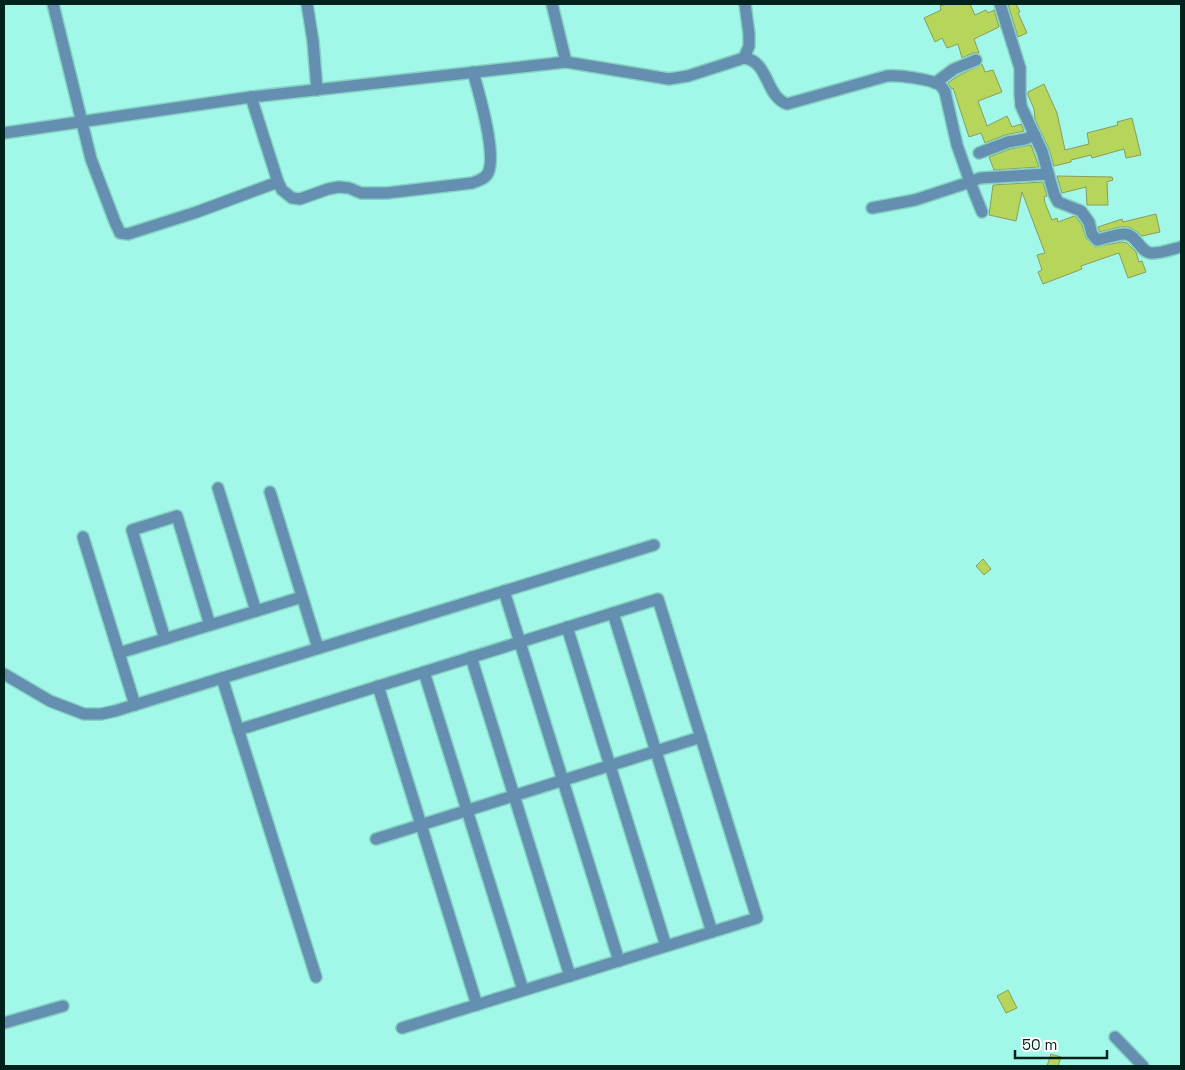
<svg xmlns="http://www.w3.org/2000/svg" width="1185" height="1070" viewBox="0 0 1185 1070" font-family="'Space Grotesk',sans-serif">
  <rect width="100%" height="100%" fill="#a2f8e8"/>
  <g fill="#b5d55b" stroke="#8a9c5f">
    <path d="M946 4H970L975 15 986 10 988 13 994 10 999 27 974 39 979 53H973L962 58 958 44 947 48 942 38 935 42 924 18 941 10 940 6Z"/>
    <path d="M1008 4H1016L1020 12 1018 13 1027 33 1018 37Z"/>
    <path d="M982 64 985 72 993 70 1002 92 978 101 987 126 1007 116 1012 127 1021 124 1024 131 1005 135 985 143 981 133 969 137 953 88 952 89 948 83 958 76Z"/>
    <path d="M1044 84 1057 113 1065 150 1089 144 1087 133 1118 125 1117 122 1132 118 1141 155 1126 158 1124 149 1092 158 1091 155 1071 160V162L1054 166 1049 149 1035 119 1034 109 1028 95V92Z"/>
    <path d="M1031 145 1039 167 994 170 989 157 1010 149Z"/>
    <path d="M1057 176 1112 177 1113 180 1107 182 1108 205H1087L1086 187 1062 193Z"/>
    <path d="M1043 182 1047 196 1044 197 1045 203 1052 220 1057 218 1058 222 1074 216 1076 217 1082 225 1086 238 1095 247 1122 242 1127 243 1136 252 1139 262 1142 261 1146 272 1128 278 1119 253 1081 266 1082 269 1043 284 1038 272 1042 270 1037 255 1045 253 1022 192 1016 221 989 215 993 185Z"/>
    <path d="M1156 214 1160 232 1142 236 1136 231 1129 227H1120L1100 232 1098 227 1122 219 1123 222Z"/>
    <path d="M983 559 991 569 984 575 976 566Z"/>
    <path d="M1008 990 1017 1008 1006 1013 997 996Z"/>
    <path d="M1051 1054 1061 1057 1058 1066H1047Z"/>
  </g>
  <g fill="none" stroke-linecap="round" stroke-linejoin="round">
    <defs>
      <g id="minor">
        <path d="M53 4 91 159 115 222 120 233 128 234 197 212 278 182"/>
        <path d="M307 4 313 41 317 90"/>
        <path d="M552 4 566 62"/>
        <path d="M1000 4 1020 68V94L1021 106 1042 151 1054 194 1058 202 1081 211 1089 222 1092 234 1097 240C1102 239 1119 234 1123 234 1137 233 1139 252 1151 253 1160 254 1172 249 1181 247"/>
        <path d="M744 58 749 46V34L745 4"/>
        <path d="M935 83 954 69 976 60"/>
        <path d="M251 97 278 182 282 190 292 198 300 199 328 189 339 187 349 188 361 193H387L472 183C478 181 485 179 488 173 497 154 479 93 473 72"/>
        <path d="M4 133 251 97 566 62 669 79 688 76 744 58C769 61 765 96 787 104L887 76C898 75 931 79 940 85 942 87 944 90 945 92L957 145 970 182 980 178 1048 174"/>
        <path d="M979 153 1008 142 1025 139 1035 135"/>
        <path d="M872 208 915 200 970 182 982 212"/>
        <path d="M218 488 256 611"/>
        <path d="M270 492 318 648"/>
        <path d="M83 537 135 705"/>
        <path d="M504 591 619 961"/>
        <path d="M613 613 712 932"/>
        <path d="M567 627 666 946"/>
        <path d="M165 639 132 530 177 516 210 625"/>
        <path d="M119 653 302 597"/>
        <path d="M471 657 570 976"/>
        <path d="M424 672 523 990"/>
        <path d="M4 674 50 701 84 714H101L115 711 654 545"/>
        <path d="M222 678 316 977"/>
        <path d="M378 686 477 1005"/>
        <path d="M238 730 658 599 757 918 402 1028"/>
        <path d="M376 839 701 737"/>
        <path d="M4 1023 63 1006"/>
        <path d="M1115 1037 1143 1066"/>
      </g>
    </defs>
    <use href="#minor" stroke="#85d1c3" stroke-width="14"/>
    <use href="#minor" stroke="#648fb0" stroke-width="11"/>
  </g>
  <rect width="1185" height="1070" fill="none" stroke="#00221d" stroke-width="10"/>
  <path d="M1015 1050v8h92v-8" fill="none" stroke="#00221d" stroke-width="2.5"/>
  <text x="1022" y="1050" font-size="15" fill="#00221d" stroke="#ffffff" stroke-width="4" paint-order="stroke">50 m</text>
</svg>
